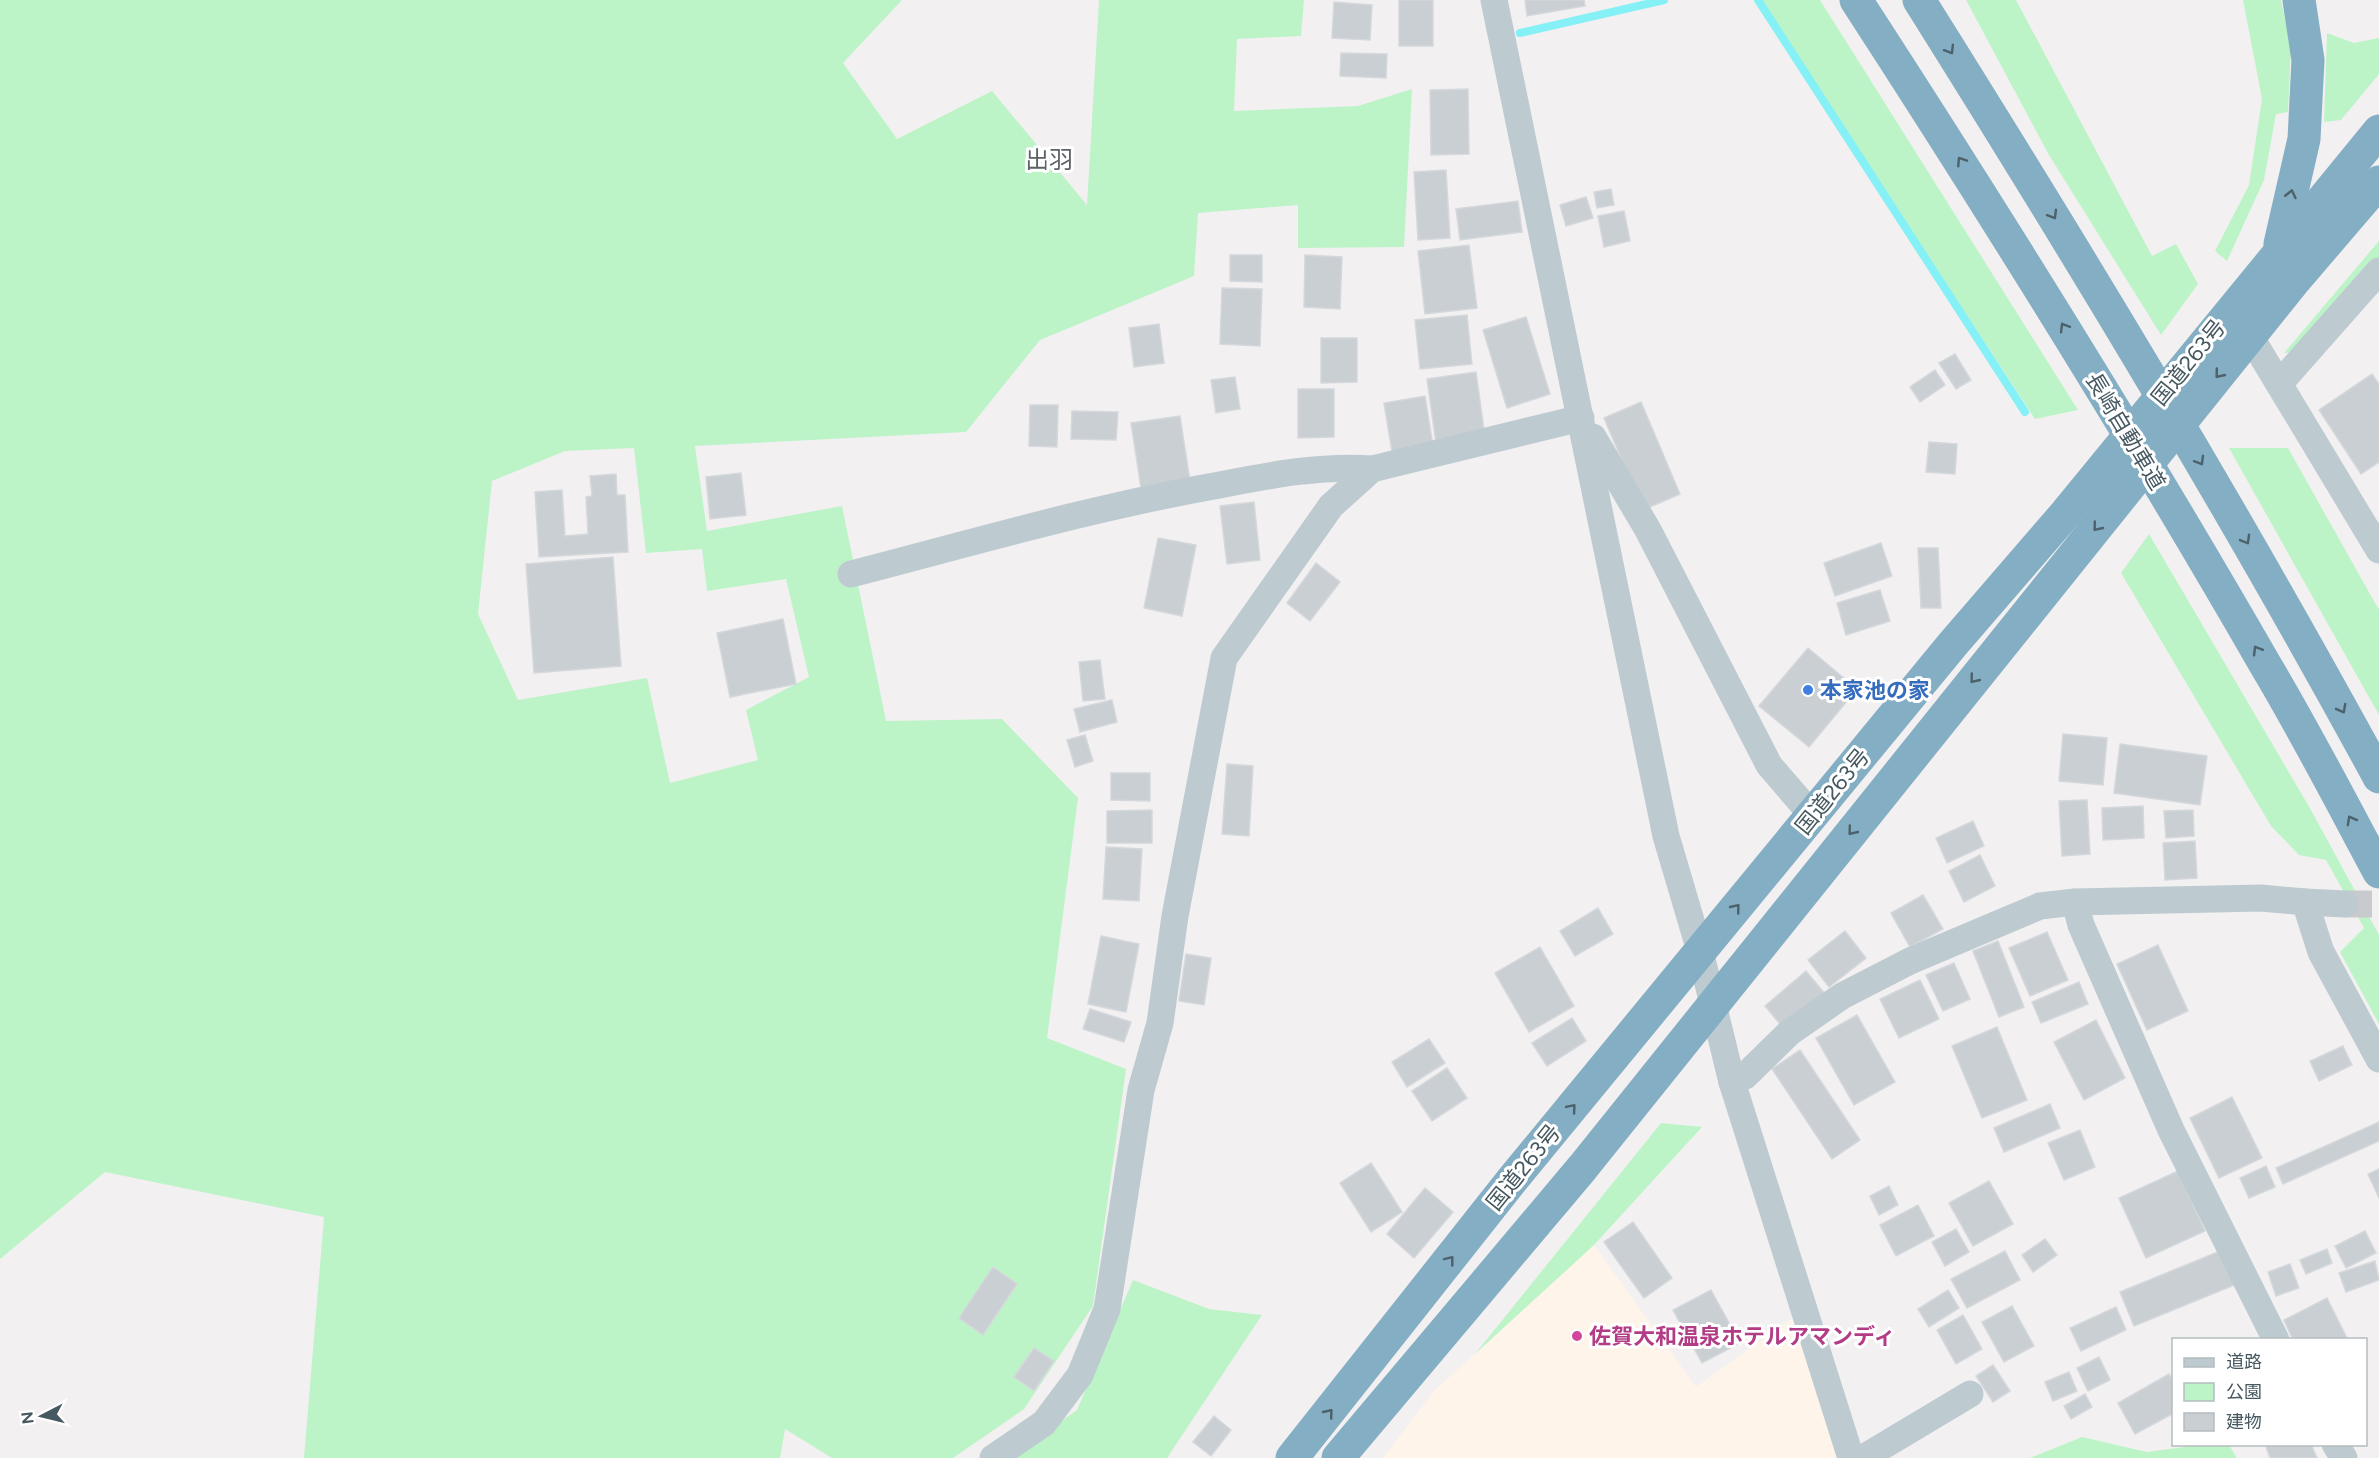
<svg xmlns="http://www.w3.org/2000/svg" width="2379" height="1458" viewBox="0 0 2379 1458" font-family="Figtree,'Noto Sans JP',sans-serif">
  <rect width="100%" height="100%" fill="#f3f0f1"/>
  <path fill="#fef4e9" d="M1594 1245 1696 1387 1794 1317 1837 1458H1383L1434 1391Z"/>
  <g fill="#bcf4c8" fill-rule="evenodd">
    <path d="M0 0H902L843 63 897 139 992 91 1087 205 1099 0H1304L1301 36 1237 39 1234 111 1358 106 1412 89 1404 247 1298 248V205L1198 213 1194 276 1040 340 966 432 695 446 707 531 842 506 886 721 1002 719 1078 798 1047 1038 1126 1069 1093 1306 1024 1409 953 1458H832L785 1429 780 1458H304L324 1217 105 1172 0 1259ZM634 448 646 553 702 549 707 591 786 579 809 677 746 710 758 760 670 783 647 678 518 700 478 614 492 481 565 451Z"/>
    <path d="M1760 0H1820L2078 410 2035 419Z"/>
    <path d="M1966 0H2016L2152 256 2176 244 2198 284 2161 335 2049 155Z"/>
    <path d="M2243 0H2281L2291 48 2288 112 2276 114 2264 180 2227 261 2215 251 2249 185 2262 99Z"/>
    <path d="M2327 33 2354 43 2379 38V74L2341 120 2324 122Z"/>
    <path d="M2379 241V262L2299 352 2284 353Z"/>
    <path d="M2229 448H2288L2379 610V715Z"/>
    <path d="M2149 534 2311 810 2379 935V1024L2340 952 2364 928 2326 860 2299 855 2271 826 2121 573Z"/>
    <path d="M1661 1123 1702 1127 1594 1245 1475 1354Z"/>
    <path d="M1133 1280 1209 1309 1262 1315 1167 1458H1009L1077 1410Z"/>
    <path d="M2082 1437 2147 1452 2199 1445H2229L2237 1458H2030Z"/>
  </g>
  <g fill="none" stroke-linecap="round" stroke-linejoin="round">
    <g stroke="#85f0f5" stroke-width="8">
      <path d="M1758 0 2025 412"/>
      <path d="M1520 33 1664 0"/>
    </g>
  </g>
  <g fill="#cacfd3" stroke="#d4d8dc" stroke-width="1.5">
    <rect x="1399" y="0" width="34" height="46"/>
    <path d="M1525 0H1584L1585 6 1527 16Z"/>
    <path d="M1334 2 1372 5 1370 40 1332 38Z"/>
    <path d="M1341 53 1387 54 1386 78 1340 76Z"/>
    <path d="M1468 89 1469 154 1431 155 1430 90Z"/>
    <path d="M1446 170 1450 238 1418 240 1414 172Z"/>
    <path d="M1611 189 1614 205 1597 208 1594 192Z"/>
    <path d="M1586 197 1593 218 1566 226 1560 205Z"/>
    <path d="M1518 201 1522 232 1460 240 1456 209Z"/>
    <path d="M1624 211 1630 241 1604 247 1598 216Z"/>
    <path d="M1469 245 1477 308 1425 314 1418 251Z"/>
    <path d="M1230 255H1262V282L1230 281Z"/>
    <path d="M1305 255 1342 257 1340 309 1304 307Z"/>
    <path d="M1222 288 1262 289 1260 346 1220 344Z"/>
    <path d="M1467 315 1472 364 1420 369 1415 320Z"/>
    <path d="M1526 317 1550 394 1507 408 1483 330Z"/>
    <path d="M1159 324 1164 363 1134 367 1129 328Z"/>
    <path d="M1321 338H1357V382L1321 383Z"/>
    <path d="M1955 354 1971 380 1956 389 1939 363Z"/>
    <path d="M1935 370 1945 385 1920 402 1910 387Z"/>
    <path d="M1476 372 1485 437 1436 443 1427 379Z"/>
    <path d="M2372 374 2379 384V462L2361 474 2319 410Z"/>
    <path d="M1235 377 1240 409 1216 413 1211 380Z"/>
    <path d="M1298 389H1334V437L1298 438Z"/>
    <path d="M1425 396 1433 446 1392 452 1384 403Z"/>
    <path d="M1641 402 1680 494 1643 510 1604 418Z"/>
    <path d="M1030 405H1058L1057 447 1029 446Z"/>
    <path d="M1072 411 1118 412 1116 440 1071 439Z"/>
    <path d="M1180 416 1190 481 1141 488 1131 423Z"/>
    <path d="M1929 442 1957 444 1955 474 1926 472Z"/>
    <path d="M741 473 746 515 710 519 706 477Z"/>
    <path d="M616 474 617 495H625L628 552 539 557 535 492 562 490 565 536 588 534 586 497 592 496 590 476Z"/>
    <path d="M1254 502 1260 560 1227 564 1220 506Z"/>
    <path d="M1158 538 1196 545 1182 616 1144 608Z"/>
    <path d="M1881 543 1892 576 1835 596 1824 563Z"/>
    <path d="M1918 548H1938L1941 608H1921Z"/>
    <path d="M613 557 621 666 534 673 526 564Z"/>
    <path d="M1316 563 1340 582 1310 621 1287 603Z"/>
    <path d="M1880 590 1890 621 1846 635 1837 603Z"/>
    <path d="M783 619 796 684 730 697 717 633Z"/>
    <path d="M1808 648 1857 689 1809 747 1759 706Z"/>
    <path d="M1100 660 1105 699 1083 701 1079 662Z"/>
    <path d="M1112 700 1117 722 1080 732 1074 709Z"/>
    <path d="M2063 734 2107 738 2103 785 2059 781Z"/>
    <path d="M1085 735 1093 761 1075 767 1067 740Z"/>
    <path d="M2120 744 2207 756 2200 805 2114 793Z"/>
    <path d="M1227 764 1253 766 1249 836 1222 834Z"/>
    <path d="M1111 773H1150V801L1111 800Z"/>
    <path d="M2087 800 2090 854 2062 856 2059 801Z"/>
    <path d="M2143 806 2144 838 2103 840 2102 808Z"/>
    <path d="M1152 810V843H1107V811Z"/>
    <path d="M2193 810 2194 836 2166 838 2164 811Z"/>
    <path d="M1973 821 1984 846 1947 863 1936 838Z"/>
    <path d="M2195 841 2197 878 2165 880 2163 843Z"/>
    <path d="M1106 847 1142 849 1139 901 1103 899Z"/>
    <path d="M1980 855 1995 886 1964 902 1949 871Z"/>
    <path d="M1923 895 1943 929 1910 947 1891 913Z"/>
    <path d="M1598 908 1613 934 1575 956 1560 931Z"/>
    <path d="M1845 931 1866 958 1829 987 1808 960Z"/>
    <path d="M2047 932 2068 980 2030 996 2009 948Z"/>
    <path d="M1101 936 1139 944 1126 1012 1088 1004Z"/>
    <path d="M1998 941 2024 1007 1999 1017 1973 951Z"/>
    <path d="M2158 945 2188 1011 2147 1030 2117 964Z"/>
    <path d="M1540 947 1574 1006 1529 1032 1495 973Z"/>
    <path d="M1186 954 1211 958 1204 1005 1179 1001Z"/>
    <path d="M1954 963 1970 999 1943 1011 1926 975Z"/>
    <path d="M1806 971 1826 995 1785 1030 1765 1006Z"/>
    <path d="M1920 980 1939 1019 1899 1038 1880 999Z"/>
    <path d="M2079 982 2088 1004 2041 1023 2032 1002Z"/>
    <path d="M1090 1009 1131 1022 1124 1042 1083 1029Z"/>
    <path d="M1857 1015 1895 1082 1854 1105 1816 1038Z"/>
    <path d="M1572 1018 1586 1041 1547 1066 1532 1043Z"/>
    <path d="M2096 1020 2125 1078 2084 1100 2054 1042Z"/>
    <path d="M1997 1027 2027 1100 1982 1118 1952 1046Z"/>
    <path d="M1429 1039 1445 1063 1407 1087 1392 1062Z"/>
    <path d="M2343 1046 2352 1065 2319 1081 2310 1061Z"/>
    <path d="M1800 1050 1860 1140 1832 1159 1772 1069Z"/>
    <path d="M1447 1068 1467 1098 1432 1121 1412 1091Z"/>
    <path d="M2232 1097 2262 1158 2219 1178 2190 1118Z"/>
    <path d="M2050 1104 2060 1128 2004 1152 1994 1128Z"/>
    <path d="M2379 1122V1141L2283 1184 2276 1168Z"/>
    <path d="M2080 1130 2095 1167 2064 1180 2048 1143Z"/>
    <path d="M1371 1163 1402 1212 1371 1232 1340 1183Z"/>
    <path d="M2266 1166 2275 1187 2249 1198 2240 1178Z"/>
    <path d="M2379 1169V1198L2368 1174Z"/>
    <path d="M2178 1171 2205 1231 2146 1258 2119 1198Z"/>
    <path d="M1989 1181 2013 1224 1973 1246 1949 1203Z"/>
    <path d="M1889 1186 1898 1205 1879 1215 1870 1196Z"/>
    <path d="M1425 1188 1453 1212 1414 1258 1387 1234Z"/>
    <path d="M1918 1205 1934 1236 1896 1256 1880 1225Z"/>
    <path d="M1633 1222 1672 1278 1644 1298 1604 1242Z"/>
    <path d="M1956 1229 1969 1252 1945 1266 1932 1242Z"/>
    <path d="M2365 1231 2376 1253 2346 1268 2335 1246Z"/>
    <path d="M2045 1239 2057 1255 2033 1272 2022 1255Z"/>
    <path d="M2225 1249 2239 1283 2134 1326 2120 1292Z"/>
    <path d="M2327 1249 2332 1263 2306 1274 2300 1260Z"/>
    <path d="M2005 1251 2020 1280 1967 1308 1951 1279Z"/>
    <path d="M2375 1261 2379 1280 2346 1292 2339 1273Z"/>
    <path d="M2290 1264 2299 1288 2276 1296 2268 1272Z"/>
    <path d="M993 1267 1017 1284 983 1335 959 1318Z"/>
    <path d="M1711 1290 1740 1343 1702 1363 1673 1310Z"/>
    <path d="M1948 1290 1959 1308 1929 1327 1918 1309Z"/>
    <path d="M2327 1298 2348 1340H2293L2284 1320Z"/>
    <path d="M2012 1306 2034 1346 2004 1362 1982 1322Z"/>
    <path d="M2116 1307 2126 1330 2081 1351 2070 1328Z"/>
    <path d="M1963 1315 1982 1349 1956 1364 1937 1330Z"/>
    <path d="M1034 1348 1054 1361 1034 1391 1014 1377Z"/>
    <path d="M2099 1357 2110 1380 2088 1391 2077 1368Z"/>
    <path d="M1993 1365 2010 1391 1993 1402 1976 1376Z"/>
    <path d="M2069 1372 2077 1391 2053 1401 2045 1382Z"/>
    <path d="M2169 1374 2174 1382V1413L2135 1434 2118 1403Z"/>
    <path d="M2085 1394 2092 1407 2071 1419 2064 1406Z"/>
    <path d="M1214 1416 1231 1430 1211 1456 1193 1442Z"/>
    <path d="M2265 1444H2311L2317 1458H2270Z"/>
  </g>
  <g fill="none" stroke-linecap="round" stroke-linejoin="round">
    <path stroke="#c8cacd" stroke-width="27" stroke-dasharray="27 14" stroke-linecap="butt" d="M2345 904H2379"/>
    <g stroke="#bdcbd1" stroke-width="27">
      <path d="M1494 0 1666 836 1700 951 1732 1082 1851 1458"/>
      <path d="M2250 336 2379 550"/>
      <path d="M2279 384 2379 271"/>
      <path d="M1593 437 1648 530 1769 765 1812 815"/>
      <path d="M851 574C971 543 1091 508 1214 486 1266 476 1319 465 1372 469"/>
      <path d="M2305 902 2345 904"/>
      <path d="M1732 1082 1745 1076 1789 1033 1842 996 1910 961 2040 906 2075 902"/>
      <path d="M2276 1340 2171 1130 2081 925 2075 902 2261 898 2305 902 2321 952 2379 1059"/>
      <path d="M2335 1444 2344 1458"/>
      <path d="M993 1458 1044 1423 1080 1375 1107 1309 1141 1090 1160 1023 1175 916 1224 658 1331 506 1372 469 1581 418"/>
      <path d="M1863 1458 1970 1394"/>
    </g>
    <g stroke="#84aec3" stroke-width="33">
      <path d="M1856 0C1998 219 2136 440 2266 666 2306 733 2342 803 2379 872"/>
      <path d="M1919 0C2079 255 2235 512 2379 777"/>
      <path d="M2280 244 2304 139 2308 60 2299 0"/>
      <path d="M1292 1458 1512 1180 1952 645 2066 513 2379 131"/>
      <path d="M1338 1458 1583 1167 2295 280 2379 182"/>
    </g>
  </g>
  <defs><path id="oneway-chevron" d="M-2-3.5L2.5 0L-2 3.5" fill="none" stroke-width="1.6" stroke-linecap="round" stroke-linejoin="round" transform="scale(1.5)"/></defs>
  <g stroke="#4c616a">
    <use href="#oneway-chevron" transform="translate(1950 50) rotate(58)"/>
    <use href="#oneway-chevron" transform="translate(1961 161) rotate(-123)"/>
    <use href="#oneway-chevron" transform="translate(2291 194) rotate(-77)"/>
    <use href="#oneway-chevron" transform="translate(2053 215) rotate(59)"/>
    <use href="#oneway-chevron" transform="translate(2064 327) rotate(-121)"/>
    <use href="#oneway-chevron" transform="translate(2219 374) rotate(129)"/>
    <use href="#oneway-chevron" transform="translate(2200 461) rotate(59)"/>
    <use href="#oneway-chevron" transform="translate(2097 527) rotate(129)"/>
    <use href="#oneway-chevron" transform="translate(2246 540) rotate(60)"/>
    <use href="#oneway-chevron" transform="translate(2257 650) rotate(-121)"/>
    <use href="#oneway-chevron" transform="translate(1974 679) rotate(129)"/>
    <use href="#oneway-chevron" transform="translate(2342 709) rotate(62)"/>
    <use href="#oneway-chevron" transform="translate(2351 820) rotate(-119)"/>
    <use href="#oneway-chevron" transform="translate(1852 831) rotate(129)"/>
    <use href="#oneway-chevron" transform="translate(1736 908) rotate(-51)"/>
    <use href="#oneway-chevron" transform="translate(1572 1108) rotate(-50)"/>
    <use href="#oneway-chevron" transform="translate(1450 1260) rotate(-52)"/>
    <use href="#oneway-chevron" transform="translate(1329 1413) rotate(-51)"/>
  </g>
  <circle fill="#3f7fe0" stroke="#fff" stroke-width="2" cx="1808" cy="690" r="6"/>
  <circle fill="#d1479c" stroke="#fff" stroke-width="2" cx="1577" cy="1336" r="6"/>
  <g text-anchor="middle" stroke-width="6" stroke-linejoin="round" paint-order="stroke">
    <g font-size="22" fill="#465860" stroke="#fff">
      <text transform="translate(2188 362) rotate(-51)" y="8">国道263号</text>
      <text transform="translate(2126 431) rotate(59)" y="8">長崎自動車道</text>
      <text transform="translate(1832 791) rotate(-51)" y="8">国道263号</text>
      <text transform="translate(1523 1167) rotate(-51)" y="8">国道263号</text>
    </g>
    <g font-size="22" font-weight="bold" fill="#366cbe" stroke="#fff" text-anchor="start">
      <text x="1820" y="698">本家池の家</text>
    </g>
    <g font-size="22" font-weight="bold" fill="#b23c85" stroke="#fff" text-anchor="start">
      <text x="1589" y="1344">佐賀大和温泉ホテルアマンディ</text>
    </g>
    <g font-size="24" fill="#5c6266" stroke="#fff">
      <text x="1049" y="168">出羽</text>
    </g>
  </g>
  <rect x="2172" y="1338" width="195" height="108" fill="#ffffff" stroke="#b5bcbf" stroke-width="1.5"/>
  <rect x="2184" y="1358" width="30" height="9" fill="#bdcbd1" stroke="#b5bcbf" stroke-width="1.5"/>
  <text x="2226" y="1368" font-size="18" fill="#465860">道路</text>
  <rect x="2184" y="1383" width="30" height="18" fill="#bcf4c8" stroke="#b5bcbf" stroke-width="1.5"/>
  <text x="2226" y="1398" font-size="18" fill="#465860">公園</text>
  <rect x="2184" y="1413" width="30" height="18" fill="#cacfd3" stroke="#b5bcbf" stroke-width="1.5"/>
  <text x="2226" y="1428" font-size="18" fill="#465860">建物</text>
  <g transform="translate(42 1416) rotate(263)" stroke="#ffffff" stroke-width="4.5" paint-order="stroke">
  <path d="M0-4.5L10 22L0 15L-10 22Z" fill="#465860"/>
  <text y="-9" font-size="16" font-weight="bold" text-anchor="middle" fill="#465860">N</text>
  </g>
</svg>
